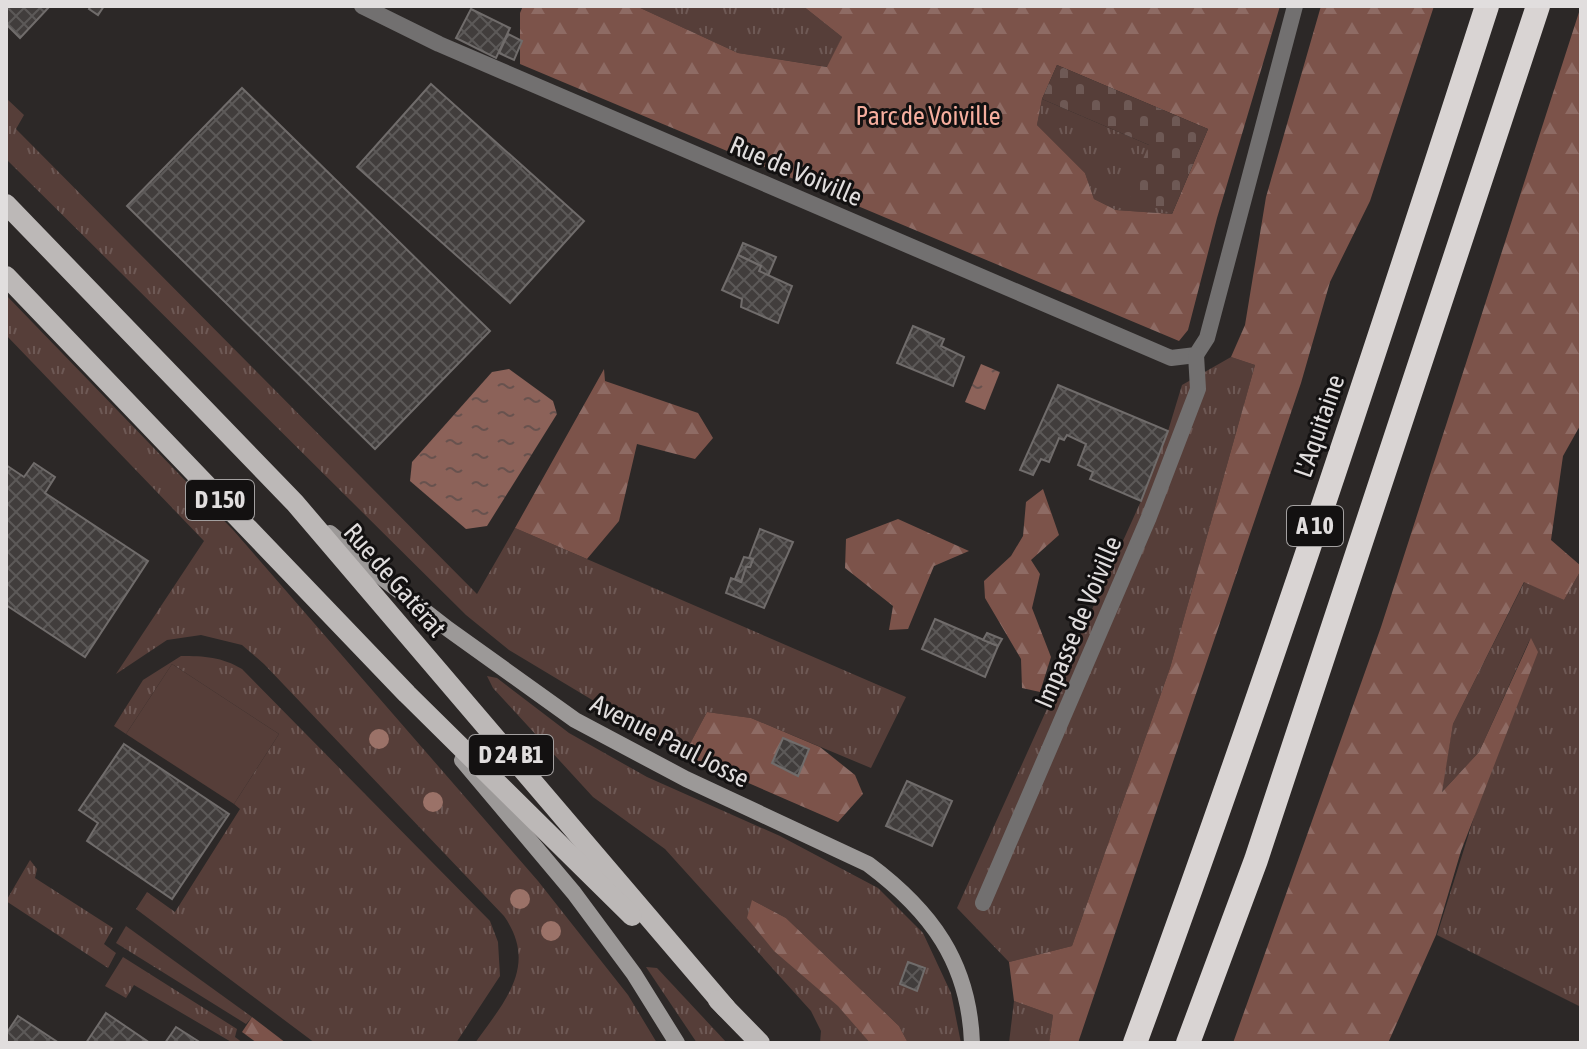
<svg xmlns="http://www.w3.org/2000/svg" width="1587" height="1049" viewBox="0 0 1587 1049" font-family="'Asap Condensed',sans-serif">
  <defs>
    <pattern id="grass-tufts" width="24" height="20" patternUnits="userSpaceOnUse" patternTransform="scale(2)"><rect width="24" height="20" fill="#563e39"/><path d="M3 7l-1-3M5 7V3M7 7l1-3M15 17l-1-3M17 17v-4M19 17l1-3" fill="none" stroke="#6e5955"/></pattern>
    <pattern id="forest-firs" width="22" height="20" patternUnits="userSpaceOnUse" patternTransform="scale(2)"><rect width="22" height="20" fill="#7c534a"/><path d="M5 1l3.5 6h-7zM16 11l3.5 6h-7z" fill="#8e6b64"/></pattern>
    <pattern id="cemetery-stones" width="16" height="16" patternUnits="userSpaceOnUse" patternTransform="scale(2)"><rect width="16" height="16" fill="#563e39"/><path d="M2 7V4a2 2 0 0 1 4 0v3zM10 15v-3a2 2 0 0 1 4 0v3z" fill="#6e5955"/></pattern>
    <pattern id="water-ripples" width="26" height="14" patternUnits="userSpaceOnUse" patternTransform="scale(2)"><rect width="26" height="14" fill="#8c6259"/><path d="M2 4q2-2 4 0t4 0M15 11q2-2 4 0t4 0" fill="none" stroke="#68524e"/></pattern>
    <pattern id="building-cross-hatch" width="8" height="8" patternUnits="userSpaceOnUse" patternTransform="scale(2)"><rect width="8" height="8" fill="#413d3c"/><path d="M0 0l8 8M0 8l8-8" fill="none" stroke="#5c5958"/></pattern>
  </defs>
  <rect width="100%" height="100%" fill="#2c2827"/>
  <g fill="url(#grass-tufts)">
    <path d="M636 6H803L842 37 828 67 738 53Z"/>
    <path d="M6 98 24 115 16 129 477 594 515 528 906 697 871 768 751 718 707 712 684 755 509 650 466 615 6 159Z"/>
    <path d="M1042 99 1149 145 1172 214 1116 210 1094 199 1085 173 1037 125Z"/>
    <path d="M6 295 234 531 538 881 628 995 657 1043H475C504 1002 539 966 504 916L264 664 242 645 201 635 167 640 116 674 204 541 6 335Z"/>
    <path d="M1231 357 1255 365 1170 668 1072 946 1009 962 957 908 1141 501 1168 431 1182 385Z"/>
    <path d="M1581 570V1007L1437 935 1530 639 1479 752 1441 793 1453 724 1525 581 1564 600Z"/>
    <path d="M181 656C204 656 222 657 242 669L490 921 498 942 500 976 456 1043H315L136 909 147 892 175 912 240 809 234 804 279 734 172 664 126 734 114 726 143 680Z"/>
    <path d="M487 676 497 678 569 733 647 777 780 836 878 888 923 933 951 993 961 1043H908L899 1026 786 918 752 900 870 1043H820L821 1031 811 1011 665 849 593 797 493 688Z"/>
    <path d="M30 860 37 869 35 878 113 928 104 944 116 953 108 968 6 901Z"/>
    <path d="M126 926 252 1017 246 1024 116 943Z"/>
    <path d="M123 957 237 1029 235 1037 243 1043H233L134 985 126 998 105 986Z"/>
    <path d="M646 967 657 968 727 1043H697Z"/>
    <path d="M1014 1001 1053 1015 1049 1043H1009Z"/>
  </g>
  <g fill="url(#forest-firs)" fill-rule="evenodd">
    <path d="M523 6H636L738 53 827 67 842 37 803 6H1280L1217 218 1188 330 1179 341 520 64V13ZM1057 65 1208 129 1172 214 1116 210 1094 199 1085 173 1037 125 1042 99Z"/>
    <path d="M1321 6H1434L1370 201 1330 282 1301 383 1078 1043H1049L1053 1015 1014 1001 1009 962 1072 946 1170 668 1255 365 1231 357 1245 325 1266 197Z"/>
    <path d="M1581 6V424L1563 456 1551 540 1581 566V570L1564 600 1524 582 1453 724 1442 792 1479 752 1531 638 1538 652 1461 851 1436 935 1388 1043H1233L1381 627Z"/>
    <path d="M604 369 605 381 698 413 713 438 695 459 637 444 619 521 587 559 515 528Z"/>
    <path d="M1043 489 1059 535 1031 560 1040 574 1032 608 1051 657 1040 692 1022 688 1021 659 985 598 984 581 1011 556 1023 536 1026 502Z"/>
    <path d="M898 519 969 551 934 566 908 629 889 630 893 606 845 568 846 539Z"/>
    <path d="M707 712 751 718 820 747 855 775 863 794 838 822 684 755Z"/>
    <path d="M752 900 786 918 899 1026 908 1043H870L838 1006 774 951 747 918Z"/>
    <path d="M252 1017 286 1043H257L242 1032Z"/>
  </g>
  <path fill="url(#cemetery-stones)" d="M1057 65 1208 129 1172 214 1128 195 1149 145 1042 99Z"/>
  <path fill="#563e39" d="M172 664 279 734 234 804 126 734Z"/>
  <g fill="url(#water-ripples)">
    <path d="M981 364 1000 372 985 410 965 402Z"/>
    <path d="M509 369 553 401 557 414 487 526 466 529 410 481 412 462 492 372Z"/>
  </g>
  <g fill="url(#building-cross-hatch)" stroke="#706c6b" stroke-width="2">
    <path d="M6 6H50L20 38 6 24Z"/>
    <path d="M91 6H104L98 15 89 9Z"/>
    <path d="M471 9 510 28 496 58 456 38Z"/>
    <path d="M508 34 522 41 514 60 499 53Z"/>
    <path d="M431 84 584 221 510 303 357 167Z"/>
    <path d="M242 88 490 331 375 449 127 206Z"/>
    <path d="M743 243 776 257 768 276 759 271 761 266 738 255Z"/>
    <path d="M738 255 761 266 759 271 792 286 778 323 741 307 742 299 722 290Z"/>
    <path d="M913 326 944 339 941 346 964 357 953 386 897 363Z"/>
    <path d="M1058 385 1168 431 1141 501 1090 479 1093 472 1078 465 1086 444 1067 435 1064 440 1059 438 1049 462 1041 459 1033 475 1020 470Z"/>
    <path d="M34 463 55 477 45 493 148 561 85 657 6 605V465L24 477Z"/>
    <path d="M760 529 793 542 764 608 726 593 731 578 741 582 746 567H750L753 559 749 558Z"/>
    <path d="M744 557 753 559 750 567H746L741 582 735 579Z"/>
    <path d="M935 619 998 646 985 677 922 649Z"/>
    <path d="M987 633 1002 639 998 646 983 640Z"/>
    <path d="M783 738 809 749 798 776 772 763Z"/>
    <path d="M124 744 229 814 172 899 87 841 98 823 79 810Z"/>
    <path d="M907 781 952 801 932 846 886 826Z"/>
    <path d="M908 962 925 968 917 991 900 984Z"/>
    <path d="M106 1013 150 1043H86Z"/>
    <path d="M18 1016 59 1043H6V1034Z"/>
    <path d="M176 1027 201 1043H165Z"/>
  </g>
  <g fill="none" stroke-linecap="round" stroke-linejoin="round">
    <g stroke="#727070" stroke-width="16">
      <path d="M362 6 439 44 1171 358 1196 355 1207 338 1295 6"/>
      <path d="M983 903 1149 517 1198 389 1196 355"/>
    </g>
    <g stroke="#9c9998" stroke-width="16">
      <path d="M330 533 385 580 448 629 575 720 686 779 868 864C931 911 969 962 972 1043"/>
      <path d="M462 760 574 893 634 974 677 1043"/>
    </g>
    <g stroke="#bcb8b7" stroke-width="20">
      <path d="M6 204 295 503 726 1008"/>
      <path d="M6 276 407 694 632 916"/>
      <path d="M718 1000 760 1043"/>
    </g>
    <g stroke="#d9d4d3" stroke-width="24">
      <path d="M1135 1043C1261 700 1375 353 1487 6"/>
      <path d="M1188 1043 1256 860 1538 6"/>
    </g>
  </g>
  <g fill="#9b7268">
    <circle cx="379" cy="739" r="10"/>
    <circle cx="433" cy="802" r="10"/>
    <circle cx="520" cy="899" r="10"/>
    <circle cx="551" cy="931" r="10"/>
  </g>
  <g text-anchor="middle" stroke-width="6" stroke-linejoin="round" paint-order="stroke">
    <g fill="#131111" stroke="#a3a0a0" stroke-width="2">
      <rect x="186" y="480" width="68" height="40" rx="6"/>
      <rect x="1287" y="506" width="56" height="40" rx="6"/>
      <rect x="469" y="735" width="84" height="40" rx="6"/>
    </g>
    <g font-size="24" font-weight="bold" fill="#e1dede">
      <text x="220" y="508">D 150</text>
      <text x="1315" y="534">A 10</text>
      <text x="511" y="763">D 24 B1</text>
    </g>
    <g font-size="26" fill="#f6ae9e" stroke="#131111">
      <text x="928" y="125">Parc de Voiville</text>
    </g>
    <g font-size="26" fill="#e1dede" stroke="#131111">
      <text transform="translate(796 171) rotate(23)" y="9">Rue de Voiville</text>
      <text transform="translate(1319 426) rotate(-71)" y="9">L'Aquitaine</text>
      <text transform="translate(395 580) rotate(49)" y="9">Rue de Gatérat</text>
      <text transform="translate(1078 622) rotate(-67)" y="9">Impasse de Voiville</text>
      <text transform="translate(670 741) rotate(27)" y="9">Avenue Paul Josse</text>
    </g>
  </g>
  <rect width="1587" height="1049" fill="none" stroke="#e1dede" stroke-width="16"/>
</svg>
